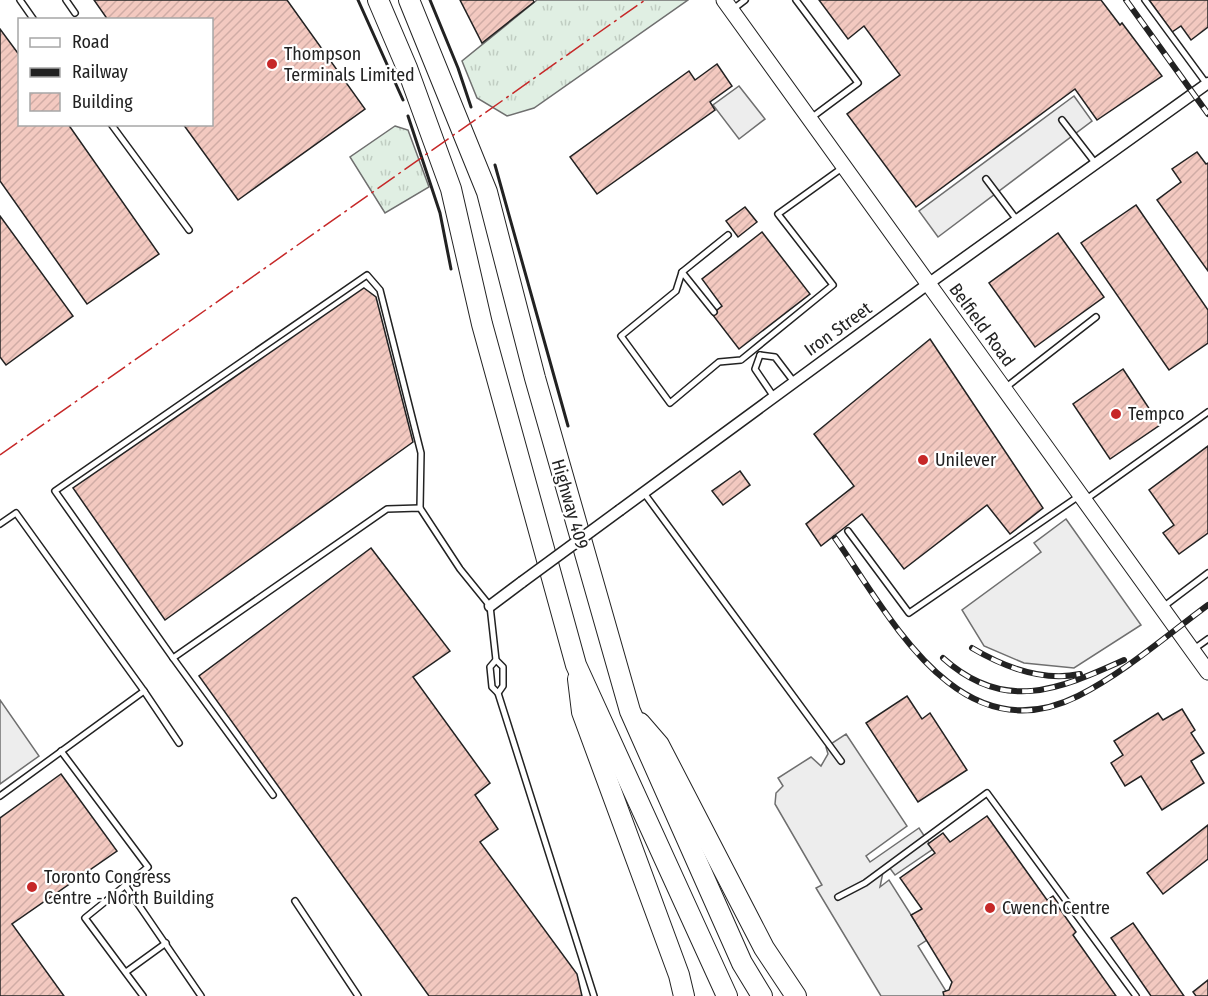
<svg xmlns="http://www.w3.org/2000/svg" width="1208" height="996" viewBox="0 0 1208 996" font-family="'Fira Sans Condensed',sans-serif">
  <defs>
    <pattern id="grass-tufts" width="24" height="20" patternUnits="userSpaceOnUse" patternTransform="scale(1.5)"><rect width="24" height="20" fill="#e0efe3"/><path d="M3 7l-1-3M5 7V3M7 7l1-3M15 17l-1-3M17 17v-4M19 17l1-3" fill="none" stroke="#c0cdc2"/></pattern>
    <pattern id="building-hatch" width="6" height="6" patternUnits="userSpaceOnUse" patternTransform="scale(1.5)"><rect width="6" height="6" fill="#f3c9c0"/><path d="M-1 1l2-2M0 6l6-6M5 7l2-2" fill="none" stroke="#d0aca5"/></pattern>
  </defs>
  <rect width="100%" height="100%" fill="#fff"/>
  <g fill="url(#grass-tufts)" stroke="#6f6f6f" stroke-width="1.5">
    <path d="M537 0H688L534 108 507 116 477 98 462 61Z"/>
    <path d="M395 126 408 130 429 187 385 213 350 157Z"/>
  </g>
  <g fill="#ededed" stroke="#6f6f6f" stroke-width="1.5">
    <path d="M739 86 765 119 739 139 713 105Z"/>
    <path d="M1074 96 1092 121 938 237 919 211Z"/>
    <path d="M1066 519 1141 625 1074 668 1024 663 984 646 962 610 1041 552 1034 543Z"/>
    <path d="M0 700 39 756 0 784Z"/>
    <path d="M846 734 907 826 866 856 870 862 919 828 933 849 895 875 889 867 883 872 880 887 889 880 927 940 918 946 949 996H881L816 888 822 885 775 804 776 793 783 786 778 778 811 757 821 766 828 754 826 747Z"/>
  </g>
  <g fill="url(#building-hatch)" stroke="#222" stroke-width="1.5">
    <path d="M94 0H287L365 109 238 200 183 124H212V20H108Z"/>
    <path d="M460 0H533L534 2 482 43Z"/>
    <path d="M819 0H1101L1120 25 1122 23 1162 76 1097 120 1075 89 916 207 847 114 900 75 864 26 848 39Z"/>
    <path d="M1149 0H1208V27L1191 40 1181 26 1172 32Z"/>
    <path d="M0 29 20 56V124H68L159 254 87 304 0 181Z"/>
    <path d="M717 64 732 86 710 102 715 110 597 194 570 157 689 71 695 80Z"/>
    <path d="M1197 152 1206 164 1208 163V271L1157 200 1181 182 1172 169Z"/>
    <path d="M1136 205 1208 310V343L1169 370 1081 243Z"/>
    <path d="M745 207 757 222 738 237 726 221Z"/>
    <path d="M0 216 73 316 6 365 0 357Z"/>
    <path d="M762 232 810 294 739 349 712 314 722 306 702 279Z"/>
    <path d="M1058 233 1104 297 1035 347 989 283Z"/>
    <path d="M364 288 376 297 413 442 165 620 73 488Z"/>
    <path d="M930 339 1043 508 1010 534 987 505 904 569 862 514 821 546 806 524 854 486 814 434Z"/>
    <path d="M1123 369 1160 425 1110 459 1073 404Z"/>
    <path d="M1208 446V533L1179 554 1163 533 1174 525 1149 490Z"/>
    <path d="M740 471 750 485 723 505 712 491Z"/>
    <path d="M371 548 450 651 413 677 490 783 475 795 498 829 480 842 577 974 582 996H429L199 676Z"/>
    <path d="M907 696 922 719 930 713 967 770 918 802 866 723Z"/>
    <path d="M1182 709 1195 730 1191 733 1204 753 1191 761 1204 783 1162 810 1141 776 1125 786 1111 763 1123 755 1114 741 1158 713 1163 720Z"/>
    <path d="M61 774 117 851 12 924 64 996H0V818Z"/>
    <path d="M987 816 1047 900 1053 896 1058 903 1057 905 1076 932 1073 935 1116 996H944L943 992 949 990 952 982 911 915 922 909 900 878 935 853 928 844 943 833 950 842Z"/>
    <path d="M1208 825V859L1163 894 1147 873Z"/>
    <path d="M1133 923 1184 996H1151L1111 938Z"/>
    <path d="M1208 980V996H1196L1193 992Z"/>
  </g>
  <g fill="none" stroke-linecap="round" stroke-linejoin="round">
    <defs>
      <g id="lane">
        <path d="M20 0 34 20"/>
        <path d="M66 0 75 13"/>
        <path d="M796 0 858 83 811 118"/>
        <path d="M1145 0 1206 83"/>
        <path d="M732 10 745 0"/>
        <path d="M1062 120 1096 164"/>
        <path d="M111 124 189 230"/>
        <path d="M986 179 1017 220"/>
        <path d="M728 235 682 272 676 291 621 336 670 403 719 362 741 360 833 285 778 214 842 168"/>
        <path d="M682 272 714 312"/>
        <path d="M760 355 755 369 774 397"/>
        <path d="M760 355 775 357 794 382"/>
        <path d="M1005 388 1096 317"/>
        <path d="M644 493 841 761"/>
        <path d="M1085 500 1208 412"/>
        <path d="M0 524 16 513 144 691 0 796"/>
        <path d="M848 531 909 613 1079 496"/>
        <path d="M1163 607 1208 573"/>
        <path d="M1194 649 1208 639"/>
        <path d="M173 658 55 491 367 275 380 290 421 453 420 508"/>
        <path d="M496 660 490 667 492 687 498 693 594 996"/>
        <path d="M144 691 179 743"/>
        <path d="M61 751 148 867 85 918 143 996"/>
        <path d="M273 795 173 658 387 509 420 508 460 569 490 606 496 660 503 667V686L498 693"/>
        <path d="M125 885 201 996"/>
        <path d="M838 897 865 883 987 793 1136 996"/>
        <path d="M295 901 358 996"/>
        <path d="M126 972 166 943"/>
      </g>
      <g id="street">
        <path d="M620 510 928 284 1208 83"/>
        <path d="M490 606 522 582"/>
      </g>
      <path id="secondary" d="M724 0 1208 672"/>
      <g id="highway">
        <path d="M378 0 407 68 451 189 482 324 576 665 727 996"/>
        <path d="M409 0 487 192 535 378 630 711 742 963 762 996"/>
        <path d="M578 679 582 712 679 975 684 996"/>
        <path d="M640 723 659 745 764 948 796 996"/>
      </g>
    </defs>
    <use href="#lane" stroke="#222" stroke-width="8"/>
    <use href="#street" stroke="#222" stroke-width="13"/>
    <use href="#secondary" stroke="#222" stroke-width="17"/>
    <use href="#highway" stroke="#222" stroke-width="22"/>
    <use href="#lane" stroke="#fff" stroke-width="5"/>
    <use href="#street" stroke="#fff" stroke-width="10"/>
    <use href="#secondary" stroke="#fff" stroke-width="15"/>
    <use href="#highway" stroke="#fff" stroke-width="20"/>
    <defs>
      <g id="rail">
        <path d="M1126 0 1208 114"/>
        <path d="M835 538C890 616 959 756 1078 696 1125 672 1166 636 1208 605"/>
        <path d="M972 648C1004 667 1042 682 1080 674"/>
        <path d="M943 658C1004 713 1058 690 1124 660"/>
      </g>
    </defs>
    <use href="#rail" stroke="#222" stroke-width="6"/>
    <use href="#rail" stroke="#fff" stroke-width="4" stroke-dasharray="11" stroke-linecap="butt"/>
    <defs>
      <path id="street-bridge" d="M522 582 620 510"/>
    </defs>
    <use href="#street-bridge" stroke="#222" stroke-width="13" stroke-linecap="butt"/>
    <use href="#street-bridge" stroke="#fff" stroke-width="10"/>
    <g stroke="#222" stroke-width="3">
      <path d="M358 0 403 100"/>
      <path d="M430 0 458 68 471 107"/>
      <path d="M408 116 440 213 451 269"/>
      <path d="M495 165 568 426"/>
    </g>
    <path stroke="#c62828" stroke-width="1.5" stroke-dasharray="21 4.5 3 4.5" stroke-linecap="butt" d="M0 455 645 0"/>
  </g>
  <g fill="#c62828" stroke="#fff" stroke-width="2">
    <circle cx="272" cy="64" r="6"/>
    <circle cx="1116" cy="414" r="6"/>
    <circle cx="923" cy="460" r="6"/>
    <circle cx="32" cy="887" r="6"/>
    <circle cx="990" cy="908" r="6"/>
  </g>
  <g text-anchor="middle" stroke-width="4.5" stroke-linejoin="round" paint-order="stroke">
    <g font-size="18" fill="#222" stroke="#fff" text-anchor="start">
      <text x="284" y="60">Thompson<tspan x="284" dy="21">Terminals Limited</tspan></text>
      <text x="1128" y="420">Tempco</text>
      <text x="935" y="466">Unilever</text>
      <text x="44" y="883">Toronto Congress<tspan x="44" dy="21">Centre - North Building</tspan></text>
      <text x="1002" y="914">Cwench Centre</text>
    </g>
    <g font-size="18" fill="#222" stroke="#fff">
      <text transform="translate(982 325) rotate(54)" y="6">Belfield Road</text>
      <text transform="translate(838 329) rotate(-36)" y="6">Iron Street</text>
      <text transform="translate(570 504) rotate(74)" y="6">Highway 409</text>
    </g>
  </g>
  <rect x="18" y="18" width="195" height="108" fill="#ffffff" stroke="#a7a7a7" stroke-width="1.5"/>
  <rect x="30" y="38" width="30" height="9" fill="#ffffff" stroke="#a7a7a7" stroke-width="1.5"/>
  <text x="72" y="48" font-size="18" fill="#222222">Road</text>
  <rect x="30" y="68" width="30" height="9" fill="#222222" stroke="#a7a7a7" stroke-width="1.5"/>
  <text x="72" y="78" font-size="18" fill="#222222">Railway</text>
  <rect x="30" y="93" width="30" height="18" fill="url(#building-hatch)" stroke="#a7a7a7" stroke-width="1.5"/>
  <text x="72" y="108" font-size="18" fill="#222222">Building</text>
</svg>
